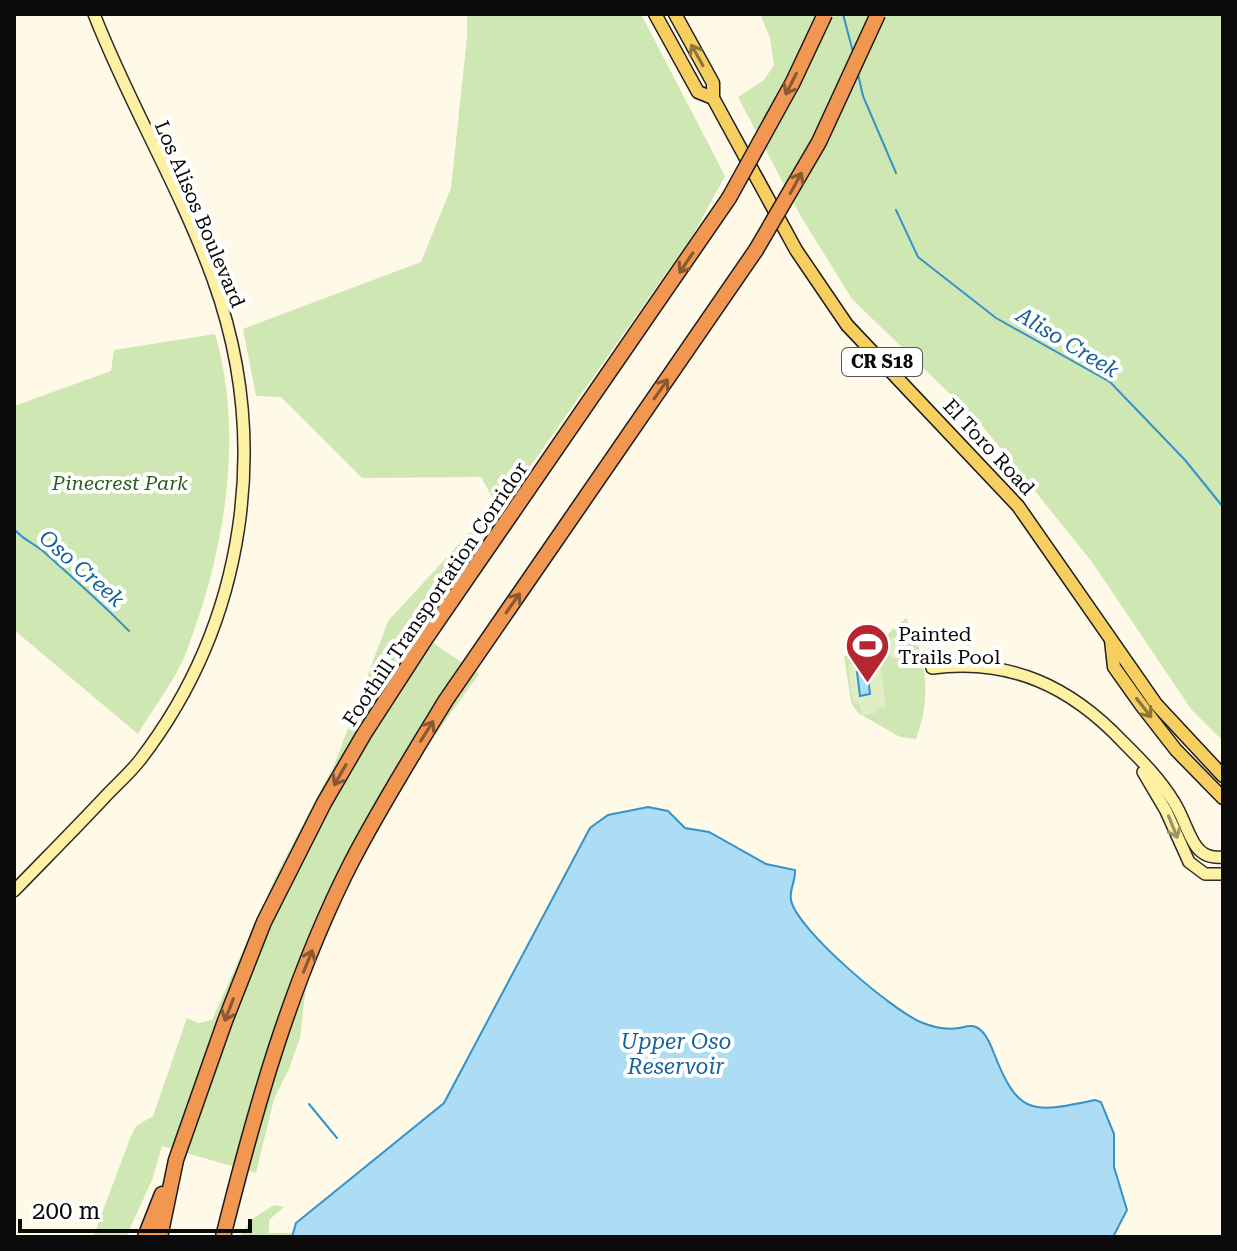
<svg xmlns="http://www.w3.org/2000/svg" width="1237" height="1251" viewBox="0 0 1237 1251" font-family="'Roboto Serif',serif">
  <rect width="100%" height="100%" fill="#fff9e7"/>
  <g fill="#cfe7b3">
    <path d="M467 14H641L725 176 693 235 520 481 420 634 479 674 402 781 376 801 364 822 341 902 306 986 300 1038 289 1069 274 1099 256 1173 162 1146 152 1180 126 1237H93L131 1136 136 1126 153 1116 187 1018 198 1023 212 1020 278 872 335 763 388 621 496 504 481 477 362 478 281 397 256 396 243 329 421 262 451 188 467 37Z"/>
    <path d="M760 14H1223V741L1191 709 1092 562 981 424 852 299 800 215 738 97 764 80 774 65 770 38Z"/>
    <path d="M215 334C245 436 224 553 187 650 177 678 153 708 138 734L14 630V406L111 371 114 350Z"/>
    <path d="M906 618C927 656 932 698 916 739L900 737 858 713 851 702 844 656 866 653Z"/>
    <path d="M274 1205 284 1207 269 1220V1233H292V1237H239L252 1219Z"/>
  </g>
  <g fill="#e1eec5">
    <circle cx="898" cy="648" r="11"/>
    <path d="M879 655 886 707 875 708 876 713 862 715 860 704 853 702 848 665 855 663V659Z"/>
  </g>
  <g fill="#addcf5" stroke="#3693ca" stroke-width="2">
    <path d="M867 670 870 694 860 696 857 672Z"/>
    <path d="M648 807 668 811 685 828 709 832 766 864 795 870C796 880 789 890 791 900 796 929 895 1013 923 1023 933 1027 947 1030 959 1028 965 1027 970 1024 976 1027 985 1031 990 1043 993 1051 1018 1115 1030 1114 1095 1100L1101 1102 1114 1134V1167L1127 1210 1113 1237H292L296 1223 444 1103 590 828 608 815Z"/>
  </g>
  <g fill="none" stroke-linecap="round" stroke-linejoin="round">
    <g stroke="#3693ca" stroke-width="2">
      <path d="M843 14 853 52"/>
      <path d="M858 74 863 96 896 173"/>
      <path d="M896 210 918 257 996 318 1110 382 1185 460 1223 507"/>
      <path d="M14 529C23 540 34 543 44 552 73 578 102 603 129 631"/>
      <path d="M309 1104 337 1138"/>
    </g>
    <defs>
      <g id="secondary">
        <path d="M932 668C1010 658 1070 686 1123 742 1142 761 1160 779 1174 802 1183 816 1187 833 1196 846 1203 856 1212 858 1223 857"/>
        <path d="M1143 772 1166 811 1189 862 1205 874H1223"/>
        <path d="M14 891C44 860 74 830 103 799 115 786 129 774 140 760 246 622 272 442 213 279 180 188 129 104 94 14"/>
      </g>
      <g id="primary">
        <path d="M655 14 698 92 713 98"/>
        <path d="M675 14 713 83V98L796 250 847 325 1018 506 1156 704 1223 776"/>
        <path d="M1111 640 1114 667 1141 705 1176 750 1223 798"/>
      </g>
      <g id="highway">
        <path d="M145 1237 162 1194"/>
        <path d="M160 1237 176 1160 225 1021 264 922 324 803 364 734 426 638 729 198"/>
        <path d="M223 1237C255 1109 291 981 351 863 380 807 413 754 446 700L756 250"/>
      </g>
    </defs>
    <use href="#secondary" stroke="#2c2c2c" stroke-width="14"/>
    <use href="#primary" stroke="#1b1b1b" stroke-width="15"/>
    <use href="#highway" stroke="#1b1b1b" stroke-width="17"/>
    <use href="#secondary" stroke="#fef1a3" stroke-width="11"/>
    <use href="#primary" stroke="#f7ce60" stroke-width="12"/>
    <use href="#highway" stroke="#f29752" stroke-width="14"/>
    <defs>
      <g id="highway-bridge">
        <path d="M729 198 793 82 825 14"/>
        <path d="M756 250 819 142 878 14"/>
      </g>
    </defs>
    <use href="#highway-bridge" stroke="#1b1b1b" stroke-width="17" stroke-linecap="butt"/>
    <use href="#highway-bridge" stroke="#f29752" stroke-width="14"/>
  </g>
  <defs><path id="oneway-shaft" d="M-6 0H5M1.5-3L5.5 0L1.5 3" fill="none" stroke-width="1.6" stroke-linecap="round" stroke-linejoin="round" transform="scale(2)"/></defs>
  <g stroke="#8c7639">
    <use href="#oneway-shaft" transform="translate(697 55) rotate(-119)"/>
    <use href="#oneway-shaft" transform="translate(1144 708) rotate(52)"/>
  </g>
  <g stroke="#8a5832">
    <use href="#oneway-shaft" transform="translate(791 84) rotate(117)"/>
    <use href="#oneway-shaft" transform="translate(796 183) rotate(-61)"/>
    <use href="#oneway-shaft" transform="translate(686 263) rotate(124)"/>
    <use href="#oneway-shaft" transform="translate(661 389) rotate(-55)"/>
    <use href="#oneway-shaft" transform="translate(513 603) rotate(-55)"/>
    <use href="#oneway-shaft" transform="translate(427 731) rotate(-58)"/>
    <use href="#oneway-shaft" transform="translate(340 775) rotate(120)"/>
    <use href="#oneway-shaft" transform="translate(308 961) rotate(-68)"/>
    <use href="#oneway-shaft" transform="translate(229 1010) rotate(111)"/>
  </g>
  <use stroke="#9c9566" href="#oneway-shaft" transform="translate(1173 827) rotate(68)"/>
  <defs>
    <symbol id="stadium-pin" viewBox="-11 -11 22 30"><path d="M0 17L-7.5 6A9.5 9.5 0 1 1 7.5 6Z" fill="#b62631" stroke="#fff"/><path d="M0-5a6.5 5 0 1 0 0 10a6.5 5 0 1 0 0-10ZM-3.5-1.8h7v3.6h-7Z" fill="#fff"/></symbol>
  </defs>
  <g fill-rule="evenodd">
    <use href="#stadium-pin" x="842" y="620" width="51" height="69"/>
  </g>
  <g text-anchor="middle" stroke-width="8" stroke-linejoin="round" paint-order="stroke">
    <rect fill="#fff" stroke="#545454" stroke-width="2" x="842" y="348" width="80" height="28" rx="6"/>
    <g font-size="18" font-weight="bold" fill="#0a0a0a">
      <text x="882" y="368">CR S18</text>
    </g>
    <g font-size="20" fill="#0a0a0a" stroke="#fff">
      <text transform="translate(200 214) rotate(67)" y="7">Los Alisos Boulevard</text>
      <text transform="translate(989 447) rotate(47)" y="7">El Toro Road</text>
      <text transform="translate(435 594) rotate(-56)" y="7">Foothill Transportation Corridor</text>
    </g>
    <g font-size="20" font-style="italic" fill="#2c5f1d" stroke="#fff">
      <text x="120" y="490">Pinecrest Park</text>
    </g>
    <g font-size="20" fill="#0a0a0a" stroke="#fff" text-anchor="start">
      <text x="898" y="641">Painted<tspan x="898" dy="23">Trails Pool</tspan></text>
    </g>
    <g font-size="22" font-style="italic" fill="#176398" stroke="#fff">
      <text transform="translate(1068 342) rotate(31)" y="8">Aliso Creek</text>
      <text transform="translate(82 568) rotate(41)" y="8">Oso Creek</text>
      <text x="676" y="1049">Upper Oso<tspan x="676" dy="25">Reservoir</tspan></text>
    </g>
  </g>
  <rect width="1237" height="1251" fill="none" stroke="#0a0a0a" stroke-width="32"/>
  <path d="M20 1219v12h230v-12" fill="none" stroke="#0a0a0a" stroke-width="4"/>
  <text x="32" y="1219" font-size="24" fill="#0a0a0a" stroke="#ffffff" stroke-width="6" paint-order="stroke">200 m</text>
</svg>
